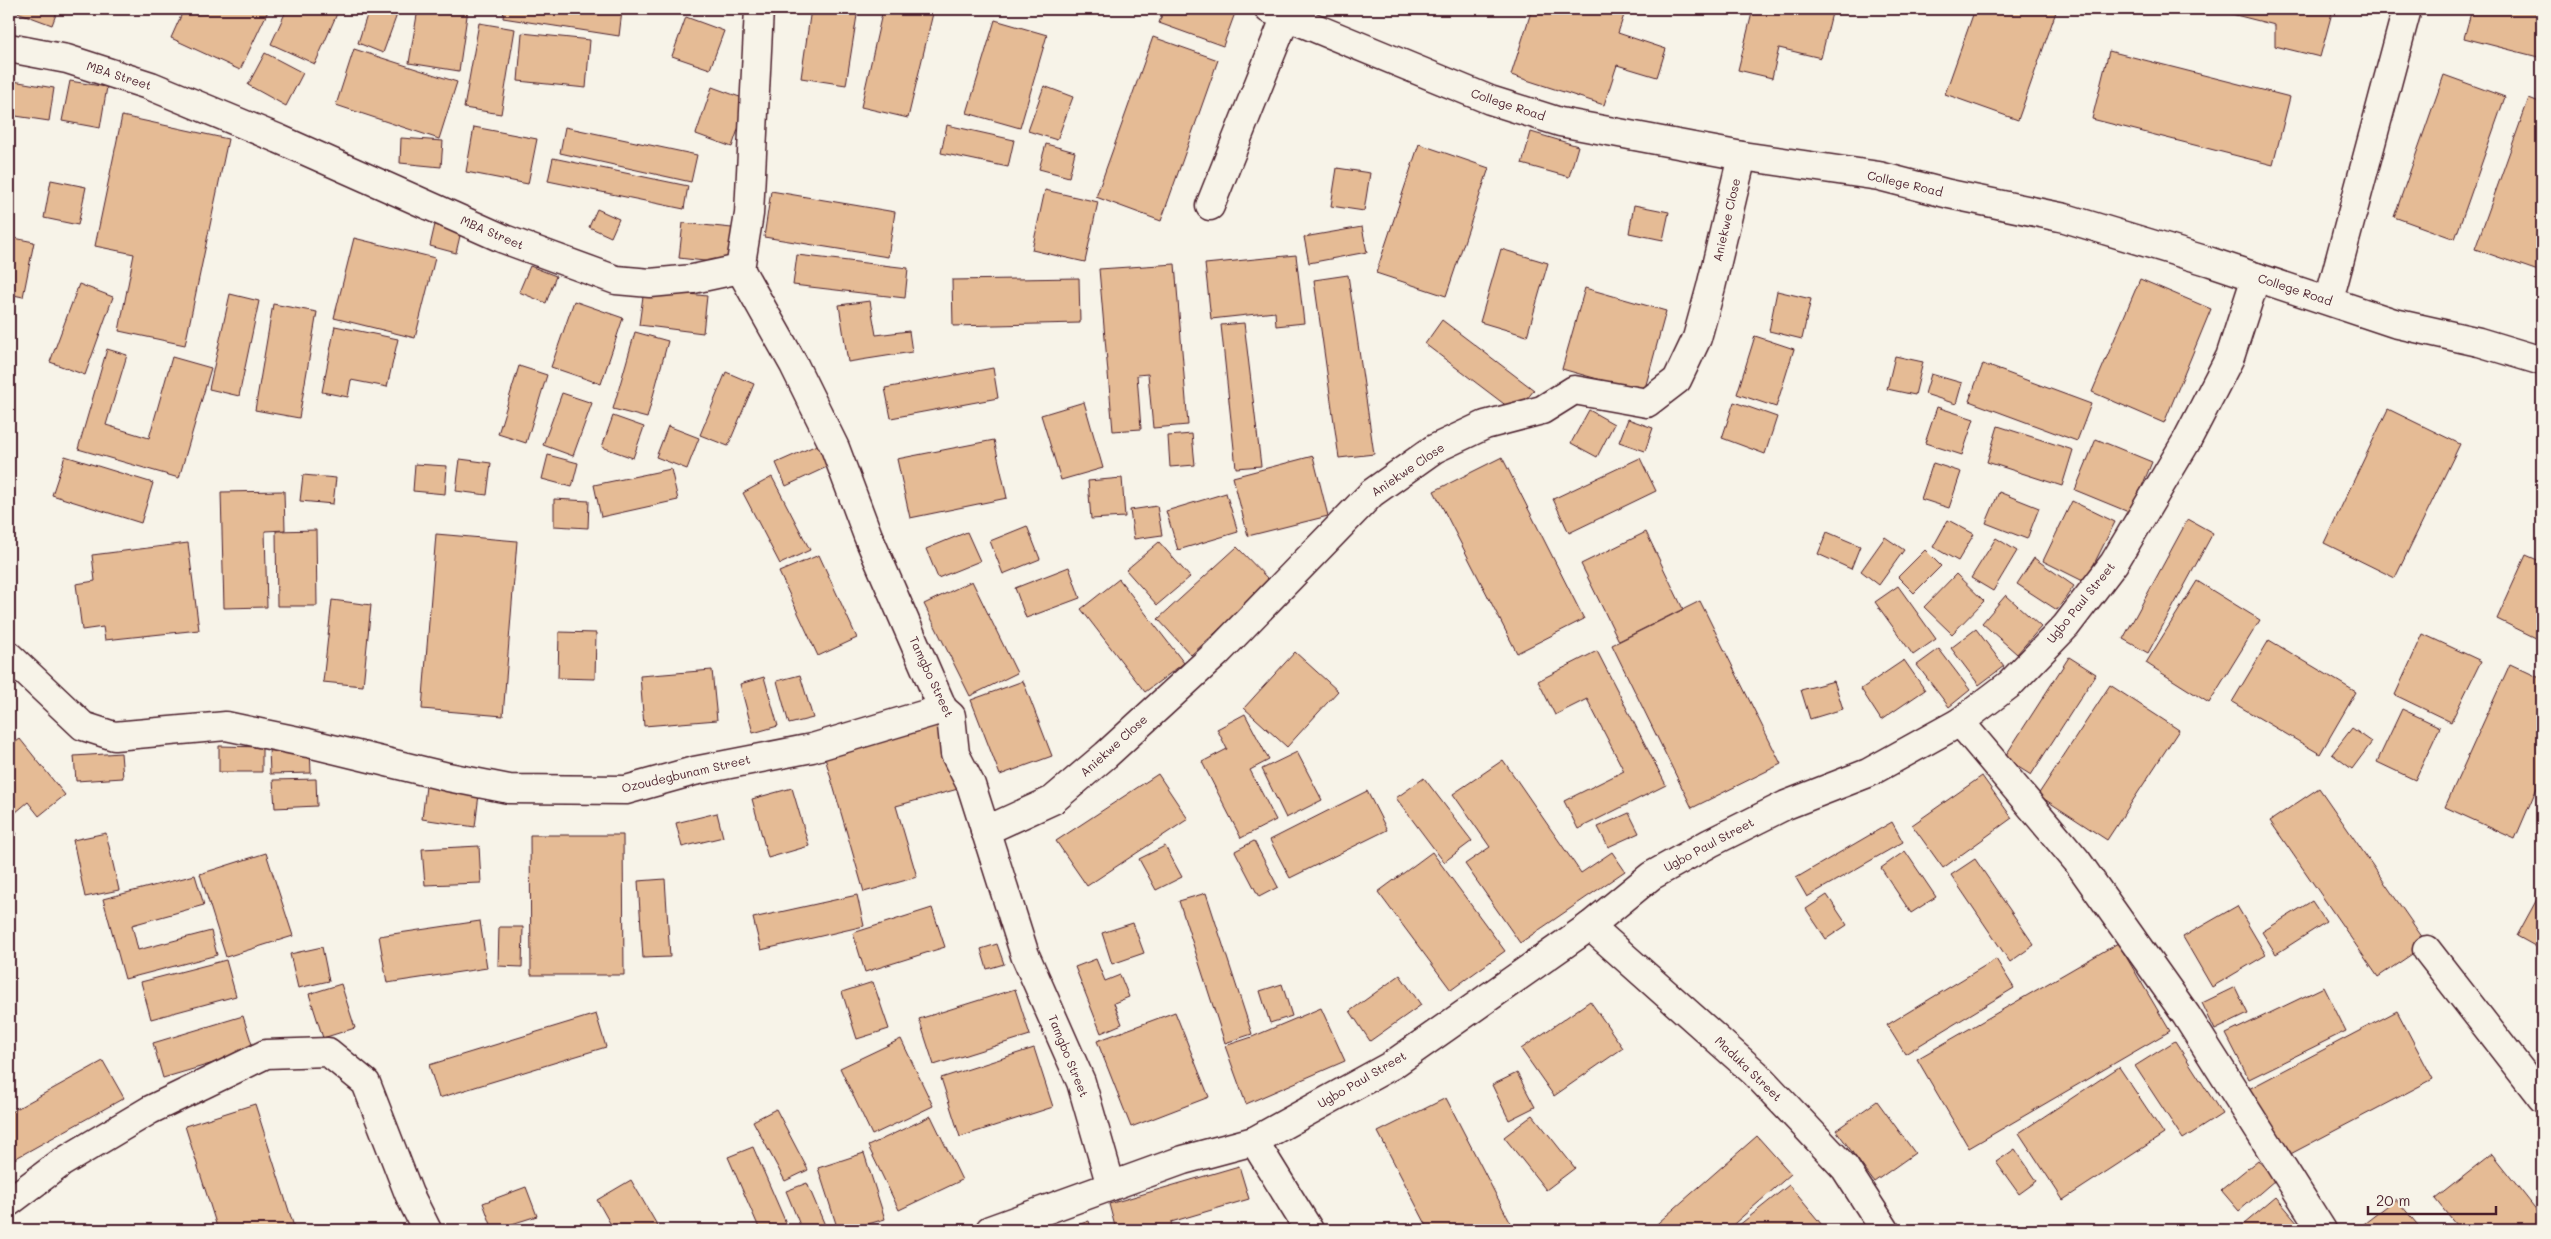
<svg xmlns="http://www.w3.org/2000/svg" width="2551" height="1239" viewBox="0 0 2551 1239" font-family="Mali,sans-serif">
  <rect width="100%" height="100%" fill="#f7f3e8"/>
  <filter id="ink" filterUnits="userSpaceOnUse"><feTurbulence type="fractalNoise" baseFrequency=".02" numOctaves="2"/><feDisplacementMap in="SourceGraphic" scale="10" xChannelSelector="R" yChannelSelector="G"/><feConvolveMatrix kernelMatrix="1 2 1 2 8 2 1 2 1" color-interpolation-filters="sRGB"/></filter>
  <g filter="url(#ink)">
    <g fill="#e5bb95" stroke="#4a1f2b">
      <path d="M9 9H58L52 25Z"/>
      <path d="M184 9H269L240 70 171 38Z"/>
      <path d="M287 9H339L315 64 271 44Z"/>
      <path d="M369 9H399L383 53 358 43Z"/>
      <path d="M418 9H468L459 71 409 63Z"/>
      <path d="M504 9H608L622 11 619 36 503 18Z"/>
      <path d="M811 9H858L846 85 801 78Z"/>
      <path d="M883 9H934L908 118 861 107Z"/>
      <path d="M1164 9H1225L1235 13 1223 46 1159 23Z"/>
      <path d="M1532 9H1626L1618 33 1666 49 1657 77 1617 65 1604 105 1511 75Z"/>
      <path d="M1753 9H1833L1821 58 1779 48 1772 78 1738 70Z"/>
      <path d="M1975 9H2057L2018 120 1945 94Z"/>
      <path d="M2212 9H2333L2320 57 2275 46V25Z"/>
      <path d="M2472 9H2542V58L2464 38Z"/>
      <path d="M686 17 724 31 710 69 672 56Z"/>
      <path d="M995 20 1047 35 1020 128 967 113Z"/>
      <path d="M479 23 515 29 501 114 464 108Z"/>
      <path d="M522 33 590 40 586 88 518 81Z"/>
      <path d="M1153 37 1218 60 1161 221 1096 197Z"/>
      <path d="M354 49 457 82 439 139 336 105Z"/>
      <path d="M2109 51 2290 97 2273 165 2092 119Z"/>
      <path d="M265 53 303 73 286 106 248 85Z"/>
      <path d="M2444 75 2505 97 2455 239 2394 217Z"/>
      <path d="M13 81 54 88 49 121 9 115Z"/>
      <path d="M70 81 107 87 100 128 62 121Z"/>
      <path d="M1044 86 1073 97 1057 140 1028 131Z"/>
      <path d="M712 87 748 100 732 147 696 134Z"/>
      <path d="M2529 98 2542 103 2541 272 2475 249Z"/>
      <path d="M122 116 228 139 185 345 119 331 134 254 95 246Z"/>
      <path d="M947 125 1014 140 1008 167 941 153Z"/>
      <path d="M474 127 537 139 528 184 466 172Z"/>
      <path d="M565 127 697 155 691 182 560 153Z"/>
      <path d="M1531 132 1578 146 1569 177 1522 164Z"/>
      <path d="M401 138 443 141 441 167 400 163Z"/>
      <path d="M1046 144 1075 152 1069 177 1039 169Z"/>
      <path d="M1419 144 1489 168 1446 296 1376 273Z"/>
      <path d="M553 158 688 186 684 209 548 181Z"/>
      <path d="M1337 168 1370 173 1364 211 1331 206Z"/>
      <path d="M51 180 86 187 78 225 44 218Z"/>
      <path d="M1045 190 1098 202 1085 262 1032 250Z"/>
      <path d="M771 191 895 212 888 257 764 237Z"/>
      <path d="M1634 205 1669 212 1663 240 1629 233Z"/>
      <path d="M597 209 619 219 611 237 589 227Z"/>
      <path d="M436 220 462 227 456 253 430 246Z"/>
      <path d="M683 223 732 228 729 264 679 258Z"/>
      <path d="M1362 227 1367 252 1309 263 1304 237Z"/>
      <path d="M9 237 34 242 23 297 9 294Z"/>
      <path d="M354 238 435 258 415 338 334 318Z"/>
      <path d="M1501 249 1548 263 1527 336 1480 322Z"/>
      <path d="M797 255 908 268 905 298 793 285Z"/>
      <path d="M1296 255 1304 323 1276 326 1275 312 1211 319 1205 264Z"/>
      <path d="M1175 264 1188 425 1153 428 1148 374 1137 375 1141 429 1113 431 1099 269Z"/>
      <path d="M530 266 556 276 546 303 519 292Z"/>
      <path d="M1348 275 1374 454 1339 458 1314 280Z"/>
      <path d="M1079 278 1080 323 953 326 952 280Z"/>
      <path d="M2140 279 2211 309 2164 423 2092 392Z"/>
      <path d="M79 284 113 297 85 375 50 362Z"/>
      <path d="M1585 288 1666 311 1644 392 1562 369Z"/>
      <path d="M644 289 707 296 703 333 639 325Z"/>
      <path d="M1777 291 1811 299 1802 339 1769 331Z"/>
      <path d="M230 294 259 301 239 396 209 389Z"/>
      <path d="M574 301 623 318 601 384 551 367Z"/>
      <path d="M870 301 876 335 909 331 912 352 848 362 839 305Z"/>
      <path d="M273 304 317 312 299 418 255 410Z"/>
      <path d="M1442 320 1534 390 1516 413 1425 344Z"/>
      <path d="M1244 323 1261 466 1236 468 1221 325Z"/>
      <path d="M335 326 398 339 387 387 351 380 348 397 322 392Z"/>
      <path d="M635 332 668 341 647 418 613 409Z"/>
      <path d="M1755 336 1794 349 1776 407 1737 394Z"/>
      <path d="M107 349 127 355 106 425 149 438 172 357 211 368 179 478 78 449Z"/>
      <path d="M1895 356 1923 362 1915 395 1887 389Z"/>
      <path d="M1983 364 2091 404 2077 441 1969 401Z"/>
      <path d="M519 366 547 375 526 443 498 434Z"/>
      <path d="M993 368 998 398 891 418 885 388Z"/>
      <path d="M726 372 754 384 728 446 700 435Z"/>
      <path d="M1931 374 1962 383 1956 404 1925 394Z"/>
      <path d="M562 393 592 403 573 456 543 445Z"/>
      <path d="M1084 402 1103 468 1061 480 1041 415Z"/>
      <path d="M1734 402 1777 417 1765 454 1722 438Z"/>
      <path d="M1937 407 1974 419 1962 455 1925 443Z"/>
      <path d="M2388 409 2460 444 2395 578 2324 543Z"/>
      <path d="M1589 410 1614 424 1597 457 1571 443Z"/>
      <path d="M613 416 644 427 633 458 602 447Z"/>
      <path d="M1628 419 1653 428 1645 451 1619 442Z"/>
      <path d="M668 426 699 438 687 469 656 457Z"/>
      <path d="M1998 426 2073 450 2062 486 1987 462Z"/>
      <path d="M1192 434 1195 465 1170 467 1168 436Z"/>
      <path d="M2096 439 2152 462 2131 513 2075 490Z"/>
      <path d="M994 440 1007 498 910 518 897 459Z"/>
      <path d="M819 444 829 466 786 486 776 463Z"/>
      <path d="M548 455 578 463 572 487 542 479Z"/>
      <path d="M65 456 153 483 141 523 52 495Z"/>
      <path d="M1313 456 1328 516 1248 536 1233 477Z"/>
      <path d="M1502 457 1584 619 1517 653 1434 491Z"/>
      <path d="M1640 458 1656 491 1569 533 1553 499Z"/>
      <path d="M460 459 491 463 487 495 456 491Z"/>
      <path d="M1933 463 1961 472 1949 508 1921 499Z"/>
      <path d="M415 464 447 466 445 494 413 491Z"/>
      <path d="M671 469 678 500 601 517 594 485Z"/>
      <path d="M303 475 336 478 333 504 300 501Z"/>
      <path d="M772 477 810 550 780 564 743 493Z"/>
      <path d="M1122 478 1125 517 1091 519 1088 481Z"/>
      <path d="M284 491 285 530 265 531 267 607 224 608 221 492Z"/>
      <path d="M1999 492 2039 508 2027 539 1986 523Z"/>
      <path d="M1226 493 1238 532 1178 550 1166 511Z"/>
      <path d="M554 499 589 501 588 528 554 526Z"/>
      <path d="M2072 501 2115 522 2085 582 2043 561Z"/>
      <path d="M1157 506 1162 535 1134 539 1130 510Z"/>
      <path d="M2188 519 2213 533 2148 653 2123 639Z"/>
      <path d="M1948 520 1974 534 1958 561 1933 547Z"/>
      <path d="M1027 526 1040 559 1003 574 990 541Z"/>
      <path d="M316 530 317 606H277L276 531Z"/>
      <path d="M967 532 980 561 938 578 926 549Z"/>
      <path d="M1646 532 1683 609 1619 641 1581 564Z"/>
      <path d="M1827 532 1860 546 1851 569 1818 554Z"/>
      <path d="M436 534 517 541 503 716 422 709Z"/>
      <path d="M1885 537 1904 550 1879 585 1861 571Z"/>
      <path d="M1996 538 2017 551 1993 591 1971 578Z"/>
      <path d="M1159 542 1190 577 1157 605 1126 570Z"/>
      <path d="M188 543 199 630 105 640 103 627 82 630 76 584 95 581 92 555Z"/>
      <path d="M1237 547 1271 582 1191 655 1158 619Z"/>
      <path d="M1925 550 1941 566 1914 593 1898 577Z"/>
      <path d="M819 555 857 638 818 656 779 572Z"/>
      <path d="M2526 555 2542 562V641L2497 619Z"/>
      <path d="M2034 558 2074 586 2057 610 2017 584Z"/>
      <path d="M1069 567 1080 598 1026 618 1015 588Z"/>
      <path d="M1956 574 1984 601 1952 634 1924 607Z"/>
      <path d="M1119 579 1184 663 1145 692 1081 609Z"/>
      <path d="M972 581 1017 673 970 696 924 604Z"/>
      <path d="M2197 581 2260 620 2209 703 2146 663Z"/>
      <path d="M1898 586 1936 639 1913 655 1875 602Z"/>
      <path d="M2006 595 2041 627 2017 654 1982 623Z"/>
      <path d="M332 600 371 605 363 686 323 682Z"/>
      <path d="M1700 601 1781 764 1692 808 1612 645Z"/>
      <path d="M1976 629 2004 666 1979 685 1951 648Z"/>
      <path d="M559 632 596 633 595 679 558 678Z"/>
      <path d="M2423 634 2481 661 2451 722 2395 695Z"/>
      <path d="M2269 640 2356 692 2320 754 2232 702Z"/>
      <path d="M1939 649 1970 690 1949 707 1917 665Z"/>
      <path d="M1597 651 1666 785 1578 829 1564 801 1624 771 1587 699 1555 715 1538 681Z"/>
      <path d="M1295 652 1338 691 1287 747 1244 708Z"/>
      <path d="M2069 657 2096 674 2031 775 2004 758Z"/>
      <path d="M1904 660 1925 690 1881 720 1861 689Z"/>
      <path d="M2510 664 2542 679V776L2515 839 2445 807Z"/>
      <path d="M712 670 717 720 644 726 640 676Z"/>
      <path d="M800 675 813 718 789 724 777 681Z"/>
      <path d="M764 677 778 726 753 733 740 684Z"/>
      <path d="M1023 681 1052 756 1000 775 971 700Z"/>
      <path d="M1834 681 1843 709 1810 719 1801 690Z"/>
      <path d="M2110 685 2179 730 2107 840 2038 795Z"/>
      <path d="M2402 709 2440 727 2415 780 2377 762Z"/>
      <path d="M1245 714 1269 760 1250 770 1276 820 1241 838 1202 762 1227 749 1217 729Z"/>
      <path d="M938 720 958 789 896 806 917 877 864 892 823 751Z"/>
      <path d="M2352 728 2372 742 2352 769 2332 754Z"/>
      <path d="M20 739 65 795 39 816 28 802 9 818V747Z"/>
      <path d="M219 746 262 747V772H219Z"/>
      <path d="M310 746 311 773 270 774 269 748Z"/>
      <path d="M1297 752 1322 800 1286 818 1262 769Z"/>
      <path d="M121 753 123 778 76 781 74 756Z"/>
      <path d="M1503 760 1581 873 1612 852 1625 871 1520 943 1465 864 1490 847 1453 794Z"/>
      <path d="M1158 774 1188 819 1087 886 1056 841Z"/>
      <path d="M1982 776 2012 818 1943 868 1912 825Z"/>
      <path d="M427 778 480 786 475 827 422 819Z"/>
      <path d="M1424 778 1472 841 1444 862 1396 798Z"/>
      <path d="M316 779 317 806 275 808 273 780Z"/>
      <path d="M792 788 809 846 768 858 752 799Z"/>
      <path d="M2319 788 2427 944 2378 977 2270 821Z"/>
      <path d="M1367 791 1387 830 1290 878 1270 840Z"/>
      <path d="M717 813 723 837 682 847 676 823Z"/>
      <path d="M1629 813 1639 833 1608 847 1598 827Z"/>
      <path d="M1892 822 1903 842 1807 897 1796 878Z"/>
      <path d="M9 824 17 834 9 841Z"/>
      <path d="M106 833 119 890 85 897 73 840Z"/>
      <path d="M530 835H623L624 975H531Z"/>
      <path d="M1254 841 1278 887 1259 897 1235 851Z"/>
      <path d="M479 846 481 883 425 885 422 849Z"/>
      <path d="M1165 846 1182 877 1156 890 1139 859Z"/>
      <path d="M1905 851 1936 897 1911 913 1881 868Z"/>
      <path d="M1432 852 1505 951 1451 990 1378 892Z"/>
      <path d="M266 853 293 936 226 957 200 874Z"/>
      <path d="M1975 859 2034 945 2010 962 1951 875Z"/>
      <path d="M195 875 204 905 132 925 138 950 211 931 217 955 125 979 103 899Z"/>
      <path d="M665 879 670 957 643 958 638 881Z"/>
      <path d="M2542 890V950L2517 936Z"/>
      <path d="M1206 893 1252 1034 1225 1043 1179 901Z"/>
      <path d="M857 895 864 926 761 950 753 918Z"/>
      <path d="M1827 895 1847 925 1826 939 1806 909Z"/>
      <path d="M2312 901 2326 922 2276 954 2262 932Z"/>
      <path d="M2237 906 2266 955 2212 987 2183 937Z"/>
      <path d="M932 908 945 947 865 972 853 933Z"/>
      <path d="M480 921 487 968 387 983 379 936Z"/>
      <path d="M1133 923 1144 953 1112 964 1102 933Z"/>
      <path d="M499 927H523L522 967 498 966Z"/>
      <path d="M2118 943 2170 1031 1969 1148 1917 1059Z"/>
      <path d="M997 944 1004 964 987 969 981 949Z"/>
      <path d="M322 947 329 981 298 988 290 954Z"/>
      <path d="M1096 959 1105 981 1120 975 1129 997 1114 1003 1122 1024 1101 1033 1075 967Z"/>
      <path d="M1996 959 2014 988 1905 1054 1887 1025Z"/>
      <path d="M226 960 236 996 151 1019 141 982Z"/>
      <path d="M1400 975 1421 1005 1370 1041 1350 1011Z"/>
      <path d="M873 982 889 1029 857 1039 842 992Z"/>
      <path d="M341 984 355 1028 323 1038 309 994Z"/>
      <path d="M1282 984 1292 1016 1270 1023 1260 991Z"/>
      <path d="M2235 987 2248 1014 2215 1030 2202 1003Z"/>
      <path d="M2324 987 2346 1031 2249 1079 2226 1034Z"/>
      <path d="M1015 989 1030 1035 934 1065 919 1019Z"/>
      <path d="M1590 1001 1623 1048 1554 1096 1521 1049Z"/>
      <path d="M1321 1008 1345 1061 1246 1104 1225 1046 1252 1037Z"/>
      <path d="M2397 1011 2433 1079 2281 1159 2245 1091Z"/>
      <path d="M1175 1012 1209 1097 1131 1127 1097 1041Z"/>
      <path d="M596 1014 606 1047 439 1098 429 1065Z"/>
      <path d="M243 1016 254 1051 163 1078 153 1043Z"/>
      <path d="M901 1039 933 1106 872 1135 840 1068Z"/>
      <path d="M2175 1041 2222 1114 2183 1139 2135 1066Z"/>
      <path d="M1034 1048 1053 1107 960 1137 941 1078Z"/>
      <path d="M103 1061 124 1098 9 1162V1113Z"/>
      <path d="M2119 1067 2164 1134 2063 1200 2019 1133Z"/>
      <path d="M1517 1073 1535 1107 1509 1120 1492 1085Z"/>
      <path d="M1446 1098 1511 1224 1499 1230H1429L1378 1132Z"/>
      <path d="M1877 1101 1915 1153 1874 1182 1836 1130Z"/>
      <path d="M255 1104 295 1230H218L185 1126Z"/>
      <path d="M776 1109 808 1170 785 1181 753 1121Z"/>
      <path d="M1533 1115 1575 1168 1546 1190 1504 1137Z"/>
      <path d="M931 1116 962 1180 899 1210 868 1146Z"/>
      <path d="M1757 1136 1791 1174 1727 1230H1650Z"/>
      <path d="M753 1147 789 1230H760L728 1157Z"/>
      <path d="M2015 1149 2037 1181 2019 1194 1996 1162Z"/>
      <path d="M864 1153 885 1219 848 1230H838L818 1168Z"/>
      <path d="M2492 1154 2542 1217V1230H2460L2435 1199Z"/>
      <path d="M2258 1160 2275 1180 2239 1211 2221 1190Z"/>
      <path d="M1239 1166 1249 1199 1171 1222 1173 1230H1116L1109 1204Z"/>
      <path d="M631 1180 660 1230H614L597 1200Z"/>
      <path d="M807 1183 827 1230H802L786 1191Z"/>
      <path d="M1789 1185 1822 1225 1815 1230H1733Z"/>
      <path d="M526 1187 537 1216 493 1230 483 1203Z"/>
      <path d="M2276 1197 2304 1230H2237Z"/>
      <path d="M2396 1199 2422 1230H2356Z"/>
      <path d="M1089 1221 1092 1230H1067L1066 1229Z"/>
      <path d="M535 1223 538 1230H518Z"/>
    </g>
    <g fill="none" stroke-linecap="round" stroke-linejoin="round">
      <defs>
        <g id="minor">
          <path d="M9 48 67 59 151 86 279 139 504 239 616 280 650 283 693 279 740 269 749 214 759 9"/>
          <path d="M1210 206 1286 16"/>
          <path d="M740 269 794 365 835 448 868 536 943 709 951 716 955 754 971 785 1025 955 1081 1082 1111 1186"/>
          <path d="M2329 300 2407 9"/>
          <path d="M9 656 83 726 114 736 226 726 308 743 448 777 509 789 626 790 694 771 812 748 943 709"/>
          <path d="M1960 722 2077 861 2186 1015 2322 1230"/>
          <path d="M985 831 1053 800 1106 755 1217 653 1372 493 1434 449 1485 425 1542 410 1574 390 1647 403 1677 380 1697 338 1711 287 1742 156"/>
          <path d="M1590 926 1755 1073 1845 1168 1885 1230"/>
          <path d="M2427 950 2542 1098"/>
          <path d="M1254 1141 1309 1230"/>
          <path d="M9 1202 61 1163 150 1110 266 1054 328 1052 366 1083 409 1194 427 1230"/>
          <path d="M990 1230 1183 1160 1254 1141 1392 1065 1590 926 1651 876 1710 843 1786 805 1868 773 1960 722 2010 684 2066 626 2114 563 2186 442 2230 357 2256 277"/>
        </g>
        <path id="major" d="M1269 9 1490 100 1560 122 1742 156 1879 176 1949 194 2065 218 2211 262 2394 323 2479 342 2542 361"/>
      </defs>
      <use href="#minor" stroke="#4a1f2b" stroke-width="31"/>
      <use href="#major" stroke="#4a1f2b" stroke-width="31"/>
      <use href="#minor" stroke="#f7f3e8" stroke-width="28"/>
      <use href="#major" stroke="#f7f3e8" stroke-width="28"/>
    </g>
  </g>
  <g text-anchor="middle" stroke-width="5" stroke-linejoin="round" paint-order="stroke">
    <g font-size="12" fill="#4a1f2b" stroke="#f7f3e8">
      <text transform="translate(119 76) rotate(18)" y="4">MBA Street</text>
      <text transform="translate(1508 105) rotate(18)" y="4">College Road</text>
      <text transform="translate(1905 184) rotate(13)" y="4">College Road</text>
      <text transform="translate(1727 220) rotate(-77)" y="4">Aniekwe Close</text>
      <text transform="translate(492 233) rotate(23)" y="4">MBA Street</text>
      <text transform="translate(2295 290) rotate(18)" y="4">College Road</text>
      <text transform="translate(1408 470) rotate(-34)" y="4">Aniekwe Close</text>
      <text transform="translate(2081 603) rotate(-51)" y="4">Ugbo Paul Street</text>
      <text transform="translate(931 677) rotate(65)" y="4">Tamgbo Street</text>
      <text transform="translate(1114 746) rotate(-42)" y="4">Aniekwe Close</text>
      <text transform="translate(686 774) rotate(-13)" y="4">Ozoudegbunam Street</text>
      <text transform="translate(1709 845) rotate(-28)" y="4">Ugbo Paul Street</text>
      <text transform="translate(1068 1056) rotate(68)" y="4">Tamgbo Street</text>
      <text transform="translate(1748 1069) rotate(44)" y="4">Maduka Street</text>
      <text transform="translate(1362 1080) rotate(-30)" y="4">Ugbo Paul Street</text>
    </g>
  </g>
  <rect width="2551" height="1239" fill="none" stroke="#f7f3e8" stroke-width="30"/>
  <rect x="15" y="15" width="2521" height="1209" fill="none" stroke="#4a1f2b" stroke-width="2" filter="url(#ink)"/>
  <path d="M2368 1206v8h128v-8" fill="none" stroke="#4a1f2b" stroke-width="2.5"/>
  <text x="2376" y="1206" font-size="15" fill="#4a1f2b" stroke="#f7f3e8" stroke-width="4" paint-order="stroke">20 m</text>
</svg>
